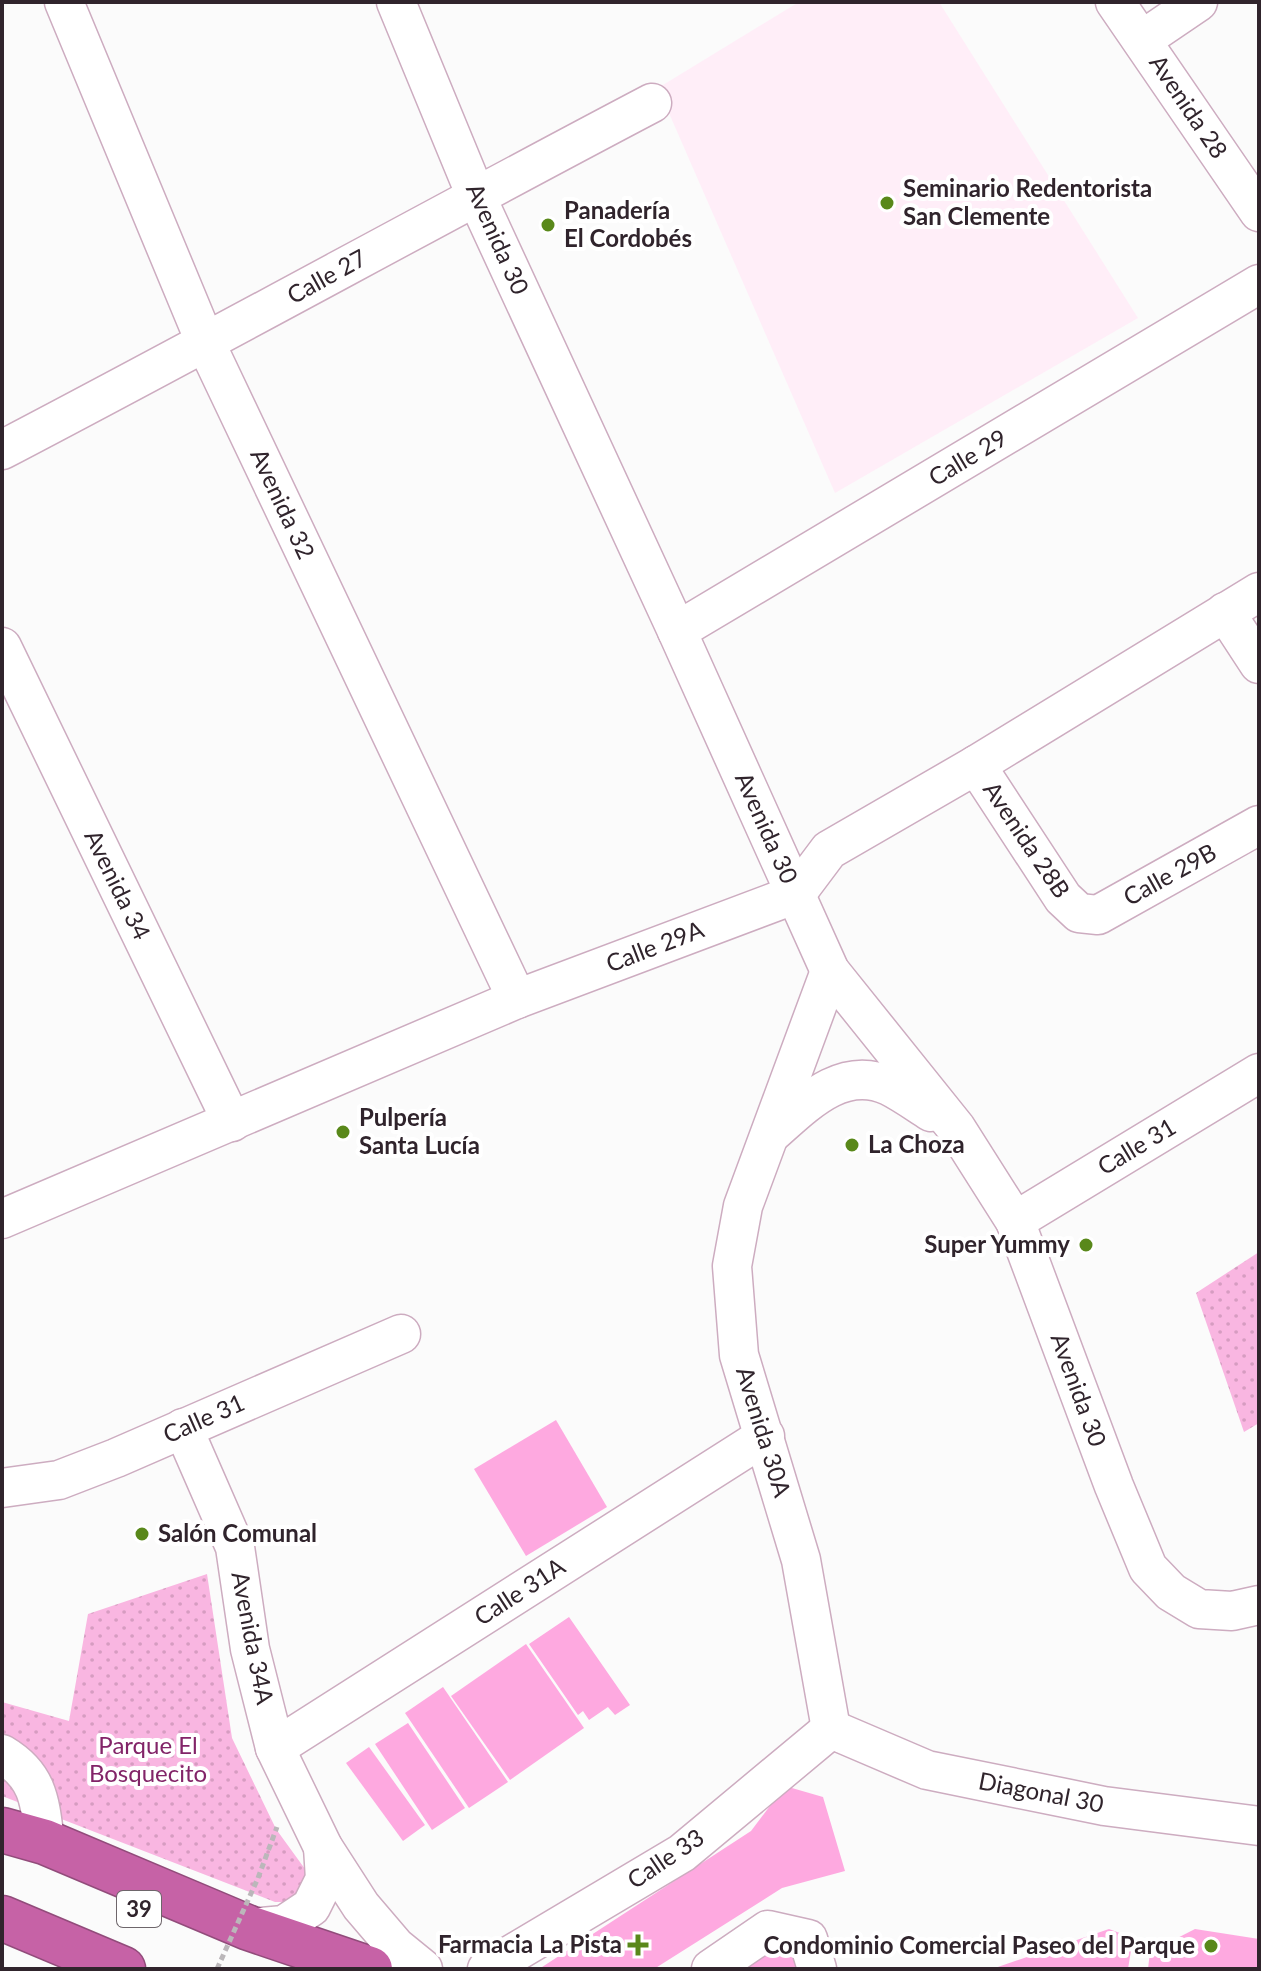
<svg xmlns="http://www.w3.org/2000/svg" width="1261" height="1971" viewBox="0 0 1261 1971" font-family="Lato,sans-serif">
  <defs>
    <pattern id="park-dots" width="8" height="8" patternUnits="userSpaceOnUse" patternTransform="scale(2)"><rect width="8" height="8" fill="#f9b6e1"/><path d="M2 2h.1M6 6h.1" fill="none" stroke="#d69cc1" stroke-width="1.8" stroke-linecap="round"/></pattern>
  </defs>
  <rect width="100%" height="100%" fill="#fbfbfb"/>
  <path fill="#ffeef8" d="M799 2H939L1138 318 835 493 658 88Z"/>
  <g fill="url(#park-dots)">
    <path d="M1259 1252V1423L1244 1432 1196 1293Z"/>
    <path d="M207 1574 232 1738 276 1829 305 1869 307 1890 297 1902H275L2 1796V1702L69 1721 88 1614Z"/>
  </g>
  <g fill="#fea9e0">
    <path d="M556 1420 607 1507 526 1556 474 1469Z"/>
    <path d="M569 1617 630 1705 615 1715 608 1707 589 1720 583 1711 578 1715 529 1644Z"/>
    <path d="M526 1644 584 1728 510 1780 451 1696Z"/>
    <path d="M443 1687 508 1782 469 1808 405 1713Z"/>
    <path d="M408 1723 465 1808 432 1830 375 1744Z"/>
    <path d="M369 1747 425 1825 403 1841 346 1763Z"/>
    <path d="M785 1786 823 1797 845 1871 782 1888 654 1969H539L751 1831Z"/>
    <path d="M1109 1929 1133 1938 1128 1969H992Z"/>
    <path d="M1195 1929 1259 1939V1969H1148L1150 1952Z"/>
    <path d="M767 1941 805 1951 810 1969H744Z"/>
  </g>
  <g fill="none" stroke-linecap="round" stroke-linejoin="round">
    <defs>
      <g id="minor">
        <path d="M64 2 206 344 517 999"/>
        <path d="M396 2 476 196 677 631 830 971 956 1128 1015 1221 1114 1486 1148 1568 1171 1592 1199 1609 1232 1611 1259 1605"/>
        <path d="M1115 2 1259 212"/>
        <path d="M1142 40 1198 2"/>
        <path d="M2 450C220 336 435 217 652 103"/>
        <path d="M1225 612 1259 664"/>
        <path d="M677 631 1259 284"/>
        <path d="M2 647 232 1122"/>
        <path d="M976 765 1063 898 1079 913 1098 915 1259 825"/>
        <path d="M830 971 743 1206 732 1266 739 1355 801 1560 831 1729"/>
        <path d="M771 1134C804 1105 842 1064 889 1086 903 1093 917 1103 931 1112"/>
        <path d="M2 1219 517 999 796 894 829 850 976 765 1259 592"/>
        <path d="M1015 1221 1259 1073"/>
        <path d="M183 1428 235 1547 250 1649 275 1748 323 1847 361 1906 396 1947 423 1969"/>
        <path d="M2 1488 59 1480 116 1458 401 1334"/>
        <path d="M831 1729 927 1770 1104 1806 1259 1826"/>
        <path d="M275 1748 765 1436"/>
        <path d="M2 1754C39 1776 40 1802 45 1842"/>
        <path d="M249 1928 284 1925 311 1907 325 1879 323 1847"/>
        <path d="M487 1969 682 1853 831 1729"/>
        <path d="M711 1969 768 1930 808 1939 817 1969"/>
      </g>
      <g id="highway">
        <path d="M2 1830 45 1842 249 1928 370 1969"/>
        <path d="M2 1918 123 1969"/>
      </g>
    </defs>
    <use href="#minor" stroke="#cdacc0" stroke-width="41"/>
    <use href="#highway" stroke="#924c7b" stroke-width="47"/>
    <path stroke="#bbb7ba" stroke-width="5" stroke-dasharray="6 4" stroke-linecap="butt" d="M258 1878 277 1827"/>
    <use href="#minor" stroke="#fff" stroke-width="38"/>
    <use href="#highway" stroke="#c662a6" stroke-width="44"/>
    <path stroke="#bbb7ba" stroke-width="5" stroke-dasharray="6 4" stroke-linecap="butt" d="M217 1969 258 1878"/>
  </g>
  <g fill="#59881a" stroke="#fff" stroke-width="3">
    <circle cx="887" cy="203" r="8"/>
    <circle cx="548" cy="225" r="8"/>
    <circle cx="343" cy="1132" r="8"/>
    <circle cx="852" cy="1145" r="8"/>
    <circle cx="1086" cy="1245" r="8"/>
    <circle cx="142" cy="1534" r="8"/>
    <path d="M634 1933h8v8h8v8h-8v8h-8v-8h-8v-8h8z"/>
    <circle cx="1211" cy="1946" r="8"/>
  </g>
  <g text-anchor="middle" stroke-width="8" stroke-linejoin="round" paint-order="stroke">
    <rect fill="#fff" stroke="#6e666b" stroke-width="2" x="117" y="1891" width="44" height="36" rx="6"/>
    <g font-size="22" font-weight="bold" fill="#30242c">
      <text x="139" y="1917">39</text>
    </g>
    <g font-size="24" fill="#30242c" stroke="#fff">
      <text transform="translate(1188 107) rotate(56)" y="8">Avenida 28</text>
      <text transform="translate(497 239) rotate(66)" y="8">Avenida 30</text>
      <text transform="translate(327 277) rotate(-29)" y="8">Calle 27</text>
      <text transform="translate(968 458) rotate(-31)" y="8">Calle 29</text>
      <text transform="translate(282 504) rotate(65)" y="8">Avenida 32</text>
      <text transform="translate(766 828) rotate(66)" y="8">Avenida 30</text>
      <text transform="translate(1026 840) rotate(56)" y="8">Avenida 28B</text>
      <text transform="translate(1170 875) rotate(-29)" y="8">Calle 29B</text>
      <text transform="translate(117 885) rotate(64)" y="8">Avenida 34</text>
      <text transform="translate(655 947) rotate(-21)" y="8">Calle 29A</text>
      <text transform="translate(1137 1147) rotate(-31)" y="8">Calle 31</text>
      <text transform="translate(1078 1390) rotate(70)" y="8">Avenida 30</text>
      <text transform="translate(204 1419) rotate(-24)" y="8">Calle 31</text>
      <text transform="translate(763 1432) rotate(73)" y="8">Avenida 30A</text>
      <text transform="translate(520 1592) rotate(-33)" y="8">Calle 31A</text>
      <text transform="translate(252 1638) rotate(79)" y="8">Avenida 34A</text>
      <text transform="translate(1041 1793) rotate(11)" y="8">Diagonal 30</text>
      <text transform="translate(666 1859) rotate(-34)" y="8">Calle 33</text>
    </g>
    <g font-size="24" font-weight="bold" fill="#30242c" stroke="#fff" text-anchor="start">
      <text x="903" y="197">Seminario Redentorista<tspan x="903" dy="28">San Clemente</tspan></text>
      <text x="564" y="219">Panadería<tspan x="564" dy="28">El Cordobés</tspan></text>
      <text x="359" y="1126">Pulpería<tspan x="359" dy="28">Santa Lucía</tspan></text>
      <text x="868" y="1153">La Choza</text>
      <text x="1070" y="1253" text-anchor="end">Super Yummy</text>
      <text x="158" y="1542">Salón Comunal</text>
      <text x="622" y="1953" text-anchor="end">Farmacia La Pista</text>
      <text x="1195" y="1954" text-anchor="end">Condominio Comercial Paseo del Parque</text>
    </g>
    <g font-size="24" fill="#822468" stroke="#fff">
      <text x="148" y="1754">Parque El<tspan x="148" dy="28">Bosquecito</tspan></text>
    </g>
  </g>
  <rect width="1261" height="1971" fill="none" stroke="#30242c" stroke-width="8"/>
</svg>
